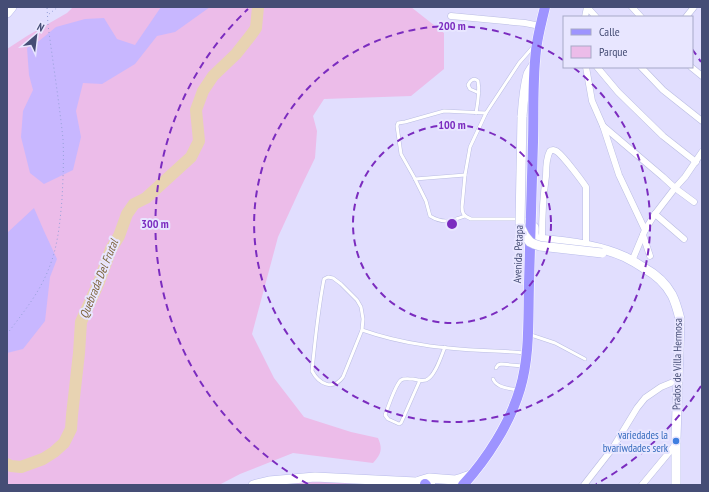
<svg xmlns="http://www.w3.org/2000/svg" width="709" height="492" viewBox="0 0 709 492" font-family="'PT Sans Narrow',sans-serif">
  <rect width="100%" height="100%" fill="#e1defe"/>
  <g fill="#ecbce9">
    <path d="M73 7H411L444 33V69L411 96 324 99 313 116 317 131 315 158 300 189 278 237 252 334 274 378 304 417 351 432 378 438C383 449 381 454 373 463L293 453 240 474 219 485H7V49L27 36 67 13Z"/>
    <path d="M317 481 381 485H282Z"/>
  </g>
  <g fill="#c8b7ff">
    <path d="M161 7H210L175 32 157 36 135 64 102 84 83 83 76 111 81 137 73 170 44 184 30 173 21 137 23 111 33 90 29 75 27 48 39 41 56 27 85 19 104 18 117 39 135 45Z"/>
    <path d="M34 208 44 231 57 259 50 277 45 321 23 349 7 353V233Z"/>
  </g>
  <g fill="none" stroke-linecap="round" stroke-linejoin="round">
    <path stroke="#e8d3b2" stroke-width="12" d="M7 464 11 466 21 467 43 459 54 452 64 443 71 429 72 415 79 353 81 322 99 282 111 249 119 236 127 214 134 204 146 198 191 157 199 141 196 110 203 91 213 76 236 54 251 35 256 28 258 7"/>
    <defs>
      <g id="lane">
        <path d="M476 113C478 102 480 91 478 81 473 77 470 81 468 85L470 89 479 93"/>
        <path d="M415 179 465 175"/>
        <path d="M465 216C451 221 443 224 430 216L426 201 414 177 401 154 397 126 398 123 405 122 444 111 486 113"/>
        <path d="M529 219H471C464 216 462 214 462 207L465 175 470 147 486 113 519 63 533 47"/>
        <path d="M328 277 333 278 341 284 357 300 361 307 363 319 362 330 343 377C333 391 319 384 312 371 315 340 318 310 324 279Z"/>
        <path d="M362 330C382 337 403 342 424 345 458 351 492 350 526 353"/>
        <path d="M531 335 555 343 585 359"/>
        <path d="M496 368 498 365 501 364 523 366"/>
        <path d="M493 379C497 388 508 388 517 390"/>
        <path d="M420 380 401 423 399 424 388 419 385 415C388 408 395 385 401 380 404 378 409 379 413 379 417 380 422 381 426 380 435 377 441 356 445 347"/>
      </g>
      <g id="street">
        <path d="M587 7 596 17"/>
        <path d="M632 7 641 17"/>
        <path d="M451 16 525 23 540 26"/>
        <path d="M585 17 587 7"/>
        <path d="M686 17 694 7"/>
        <path d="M586 67 592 101 603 126 619 175 645 230"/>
        <path d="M597 67 618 92 663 136 696 162"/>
        <path d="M641 67 663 90 702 121"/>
        <path d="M691 67 702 76"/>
        <path d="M603 126 663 177 675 188 694 202"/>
        <path d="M655 214 684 239"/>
        <path d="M643 235 650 256"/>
        <path d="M542 239C542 218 543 197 546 176 546 168 546 158 550 151 553 150 553 149 556 151 562 154 582 181 586 187V245"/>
        <path d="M632 261 645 230 655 214 675 188 685 177 702 152"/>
        <path d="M584 485 612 449 637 408 645 398 661 387 678 380"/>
        <path d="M642 485 676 444"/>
      </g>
      <g id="secondary">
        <path d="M7 13 12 7"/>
        <path d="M522 117C523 103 524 88 528 74 530 70 533 66 535 63"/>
        <path d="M534 227C535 231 532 236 537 239 566 241 599 245 625 257 631 260 638 264 644 268 655 274 666 284 672 295 676 303 678 311 680 319L676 438V485"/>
        <path d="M419 481 429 478 455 480 462 478 473 474"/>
        <path d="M253 485 269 481 315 477 416 482 431 485"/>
      </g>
      <g id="primary">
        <path d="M425 484 426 485"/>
        <path d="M463 485C487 459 510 423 520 389 530 356 528 319 529 284 530 237 532 190 533 142 534 109 532 75 537 43 539 31 542 19 545 7"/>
      </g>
    </defs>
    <use href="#lane" stroke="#babde2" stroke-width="4"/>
    <use href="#street" stroke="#babde2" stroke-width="7"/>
    <use href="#secondary" stroke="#b9bcea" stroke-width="10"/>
    <use href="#primary" stroke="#fff" stroke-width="11"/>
    <g stroke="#97a1d9" stroke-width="1" stroke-dasharray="1 3" stroke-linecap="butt">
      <path d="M49 14 58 7"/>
      <path d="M7 334C23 313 40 292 49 268 58 246 60 222 62 199 63 180 64 159 63 139 59 101 53 63 48 25L47 7"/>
    </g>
    <use href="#lane" stroke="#fff" stroke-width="3"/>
    <use href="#street" stroke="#fff" stroke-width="6"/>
    <use href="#secondary" stroke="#fff" stroke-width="9"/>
    <use href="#primary" stroke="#9e94ff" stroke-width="10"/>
    <defs>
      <path id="secondary-bridge" d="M522 117 520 223 521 228 525 236 530 242 534 244 540 246 602 253"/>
    </defs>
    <use href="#secondary-bridge" stroke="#b9bcea" stroke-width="10" stroke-linecap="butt"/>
    <use href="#secondary-bridge" stroke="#fff" stroke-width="9"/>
  </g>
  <g fill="none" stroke="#7b2cbf" stroke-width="2" stroke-dasharray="7 5">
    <circle cx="452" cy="224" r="99"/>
    <path d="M574 68A198 198 0 1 1 563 60"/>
    <path d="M701 386A297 297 0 0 1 596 484M308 484A297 297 0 0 1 248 9M692 49A297 297 0 0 1 701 62"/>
  </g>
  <circle fill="#3f7fe0" stroke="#e8e6ff" stroke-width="1.5" cx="676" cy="441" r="4"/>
  <g text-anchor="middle" stroke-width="4" stroke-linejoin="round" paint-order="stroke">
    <g font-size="11" fill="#454d75" stroke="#e8e6ff">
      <text transform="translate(518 254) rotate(-88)" y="4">Avenida Petapa</text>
      <text transform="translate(677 364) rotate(-89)" y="4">Prados de Villa Hermosa</text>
    </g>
    <g font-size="11" fill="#366cbe" stroke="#e8e6ff" text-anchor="end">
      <text x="668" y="439">variedades la<tspan x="668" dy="13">bvariwdades serk</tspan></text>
    </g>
    <g font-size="12" font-style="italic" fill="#7c6438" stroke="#e8e6ff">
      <text transform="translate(99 279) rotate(-68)" y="4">Quebrada Del Frutal</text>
    </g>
  </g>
  <circle cx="452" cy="224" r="6" fill="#7b2cbf" stroke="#e8e6ff" stroke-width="2"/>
  <g font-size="12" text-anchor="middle" font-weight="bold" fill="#7b2cbf" stroke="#e8e6ff" stroke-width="4" stroke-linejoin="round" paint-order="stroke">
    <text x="452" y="30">200 m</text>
    <text x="452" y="129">100 m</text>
    <text x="155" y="228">300 m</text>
  </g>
  <rect width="709" height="492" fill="none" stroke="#454d75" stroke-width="16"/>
  <rect x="563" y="16" width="130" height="52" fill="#e8e6ff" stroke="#a7a9c8"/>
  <rect x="571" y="29" width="20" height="6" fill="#9e94ff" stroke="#a7a9c8"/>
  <text x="599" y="36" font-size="12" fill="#454d75">Calle</text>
  <rect x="571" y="46" width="20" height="12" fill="#ecbce9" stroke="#a7a9c8"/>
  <text x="599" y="56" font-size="12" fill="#454d75">Parque</text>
  <g transform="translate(36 36) rotate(28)" stroke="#e8e6ff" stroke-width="3" paint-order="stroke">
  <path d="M0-3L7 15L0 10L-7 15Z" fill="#454d75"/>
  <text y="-6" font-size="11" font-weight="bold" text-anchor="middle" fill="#454d75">N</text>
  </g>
</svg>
